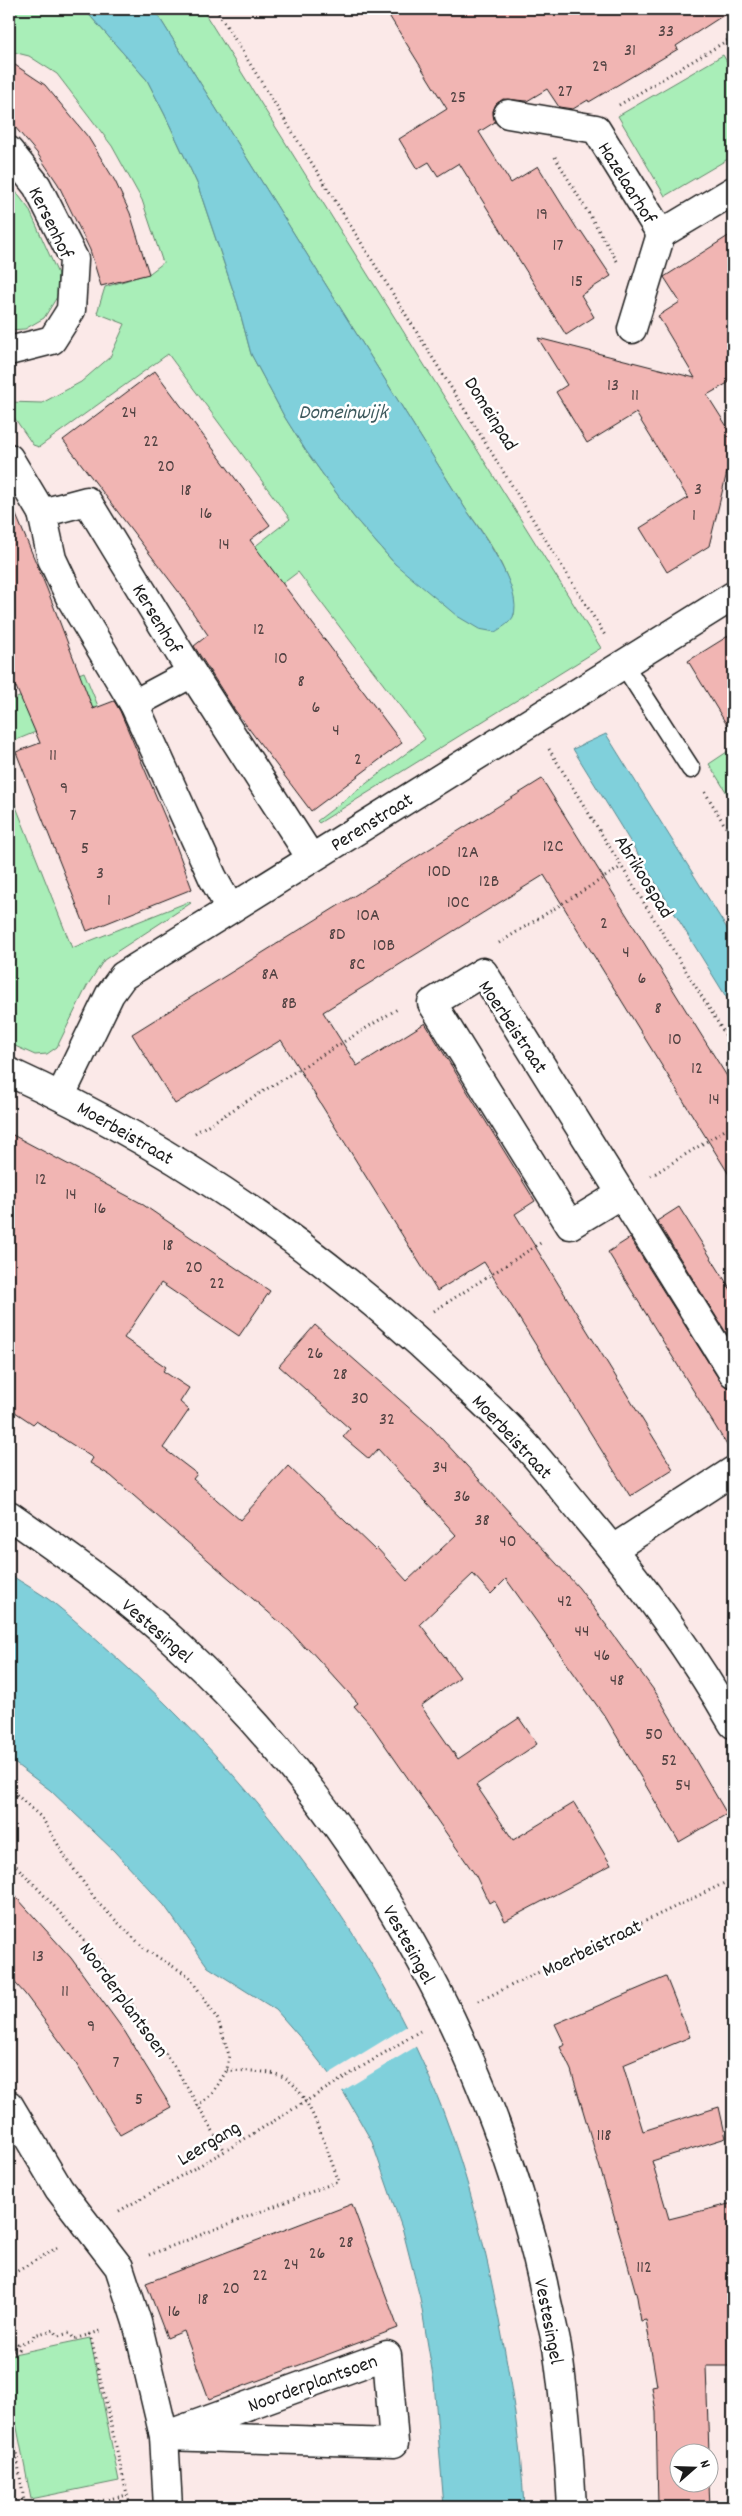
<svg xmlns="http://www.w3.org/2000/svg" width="742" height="2516" viewBox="0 0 742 2516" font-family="Dekko,sans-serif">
  <rect width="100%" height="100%" fill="#fbe9e8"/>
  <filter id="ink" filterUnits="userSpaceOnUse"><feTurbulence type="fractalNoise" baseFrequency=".02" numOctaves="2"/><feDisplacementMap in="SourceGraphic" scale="10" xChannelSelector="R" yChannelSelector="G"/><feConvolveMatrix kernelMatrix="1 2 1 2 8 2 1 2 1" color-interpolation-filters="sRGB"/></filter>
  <g filter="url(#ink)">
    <g fill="#a9eeb8" stroke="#62856a">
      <path d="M9 9H84L147 80 165 115 197 183 238 305 251 354 284 416 306 451 353 516 395 564 514 615C514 574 488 540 465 508L154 9H202L601 648 319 823 317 821 425 739 298 572 213 636 185 601 290 519 168 354 39 447 33 445 9 410V402L42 403 81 382 110 357 125 324 97 313 105 287 150 273 163 263 142 200 112 146 57 74 29 56 9 51Z"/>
      <path d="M723 55 733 72V156L665 196 618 116Z"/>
      <path d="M9 183 29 209 58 274 57 297 44 318 25 329 9 330Z"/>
      <path d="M84 672 98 706 9 743V701Z"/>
      <path d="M733 748V803L709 764Z"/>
      <path d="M9 789 72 948 188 902 191 903 104 960 87 986 57 1047 47 1054 35 1055 15 1046 9 1054Z"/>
      <path d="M90 2338 119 2481 31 2499 9 2387V2355Z"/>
    </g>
    <g fill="#80d0db" stroke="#58888f">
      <path d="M84 9H154L465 508C479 528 525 591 513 617 509 624 501 628 495 632L479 629 457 616 395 564 353 516 306 451 284 416 251 354 238 305 197 183 165 115 147 80Z"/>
      <path d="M606 734 733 938V1008L573 749Z"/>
      <path d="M9 1574C24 1584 41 1593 55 1604 74 1619 92 1636 110 1652 249 1774 376 1937 443 2111 469 2178 486 2250 499 2320 511 2382 521 2444 524 2507H444L434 2382 420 2298 403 2231 372 2142 344 2093 305 2043 276 2010 208 1967 164 1905 114 1851 50 1790 9 1759Z"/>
    </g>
    <path fill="#fbe9e8" d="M407 2026 417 2046 341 2092 327 2075Z"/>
    <g fill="#f1b5b3" stroke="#1c1c1c">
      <path d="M385 9H733L676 46 678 49 589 102 588 100 573 109 559 107 547 89 527 101 503 99 496 104 493 111 495 122 479 132 511 183 538 166 579 232 581 231 611 276 581 295 594 317 566 335 459 163 438 176 429 162 417 169 399 139 447 109Z"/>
      <path d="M9 61 45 85 88 137 115 181 130 213 149 274 101 286 90 250 58 184 37 153 9 120Z"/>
      <path d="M733 233V380L707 395 733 436V465L728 468 709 546 667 572 640 528 688 498 636 413 587 443 556 392 567 385 538 338 695 378 658 316 680 302 664 277Z"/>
      <path d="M155 371 270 525 250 540 402 743 311 811 234 709 194 646 208 635 178 591 63 440Z"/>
      <path d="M9 498 47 589 93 709 114 701 120 711 170 829 192 889 87 931 16 752 40 743 16 687 9 690Z"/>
      <path d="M733 633V735L688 661Z"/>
      <path d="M542 779 733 1086V1181L544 875 323 1012 357 1066 425 1023 535 1201 515 1214 673 1469 630 1496 484 1262 437 1291 281 1040 175 1104 132 1034Z"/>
      <path d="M9 1133 139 1202 270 1291 239 1336 161 1283 124 1338 166 1367 163 1371 189 1388 180 1402 189 1410 163 1448 197 1474 193 1479 240 1520 288 1466 375 1550 377 1548 407 1581 456 1535 378 1449 369 1459 343 1437 350 1429 279 1366 315 1325 432 1428 579 1588 656 1693 727 1814 679 1842 606 1718 506 1579 491 1594 473 1574 420 1624 460 1677 421 1706 458 1759 519 1718 537 1744 476 1785 513 1840 574 1803 611 1865 505 1921 494 1900 489 1903 476 1876 371 1725 354 1706 358 1703 308 1648 306 1649 290 1631 111 1476 90 1463 93 1458 36 1421 33 1424 9 1408Z"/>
      <path d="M679 1207 733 1293V1344L657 1221Z"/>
      <path d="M630 1238 720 1381 725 1386 733 1389V1455L608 1252Z"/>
      <path d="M9 1889 71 1958 125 2032 171 2107 120 2135 75 2062 25 1994 9 1976Z"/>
      <path d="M666 1977 690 2037 623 2065 643 2131 719 2107 726 2138 652 2161 669 2219 733 2203V2366H706L709 2454H680V2484H709L710 2507H658L656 2412 652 2387 657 2386 646 2320 641 2321 637 2297 621 2239 571 2070 560 2047 565 2045 555 2024Z"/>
      <path d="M352 2204 398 2328 209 2399 184 2331 167 2338 146 2283Z"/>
    </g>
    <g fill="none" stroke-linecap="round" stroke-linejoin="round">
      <defs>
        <path id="lane" d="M624 665 691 769"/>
        <g id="street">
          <path d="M508 114 596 129 661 234 733 191"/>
          <path d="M9 151 37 186 74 259 71 310 52 340 9 351"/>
          <path d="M632 329 661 234"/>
          <path d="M9 458 42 513 87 501 192 673 311 858"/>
          <path d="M42 513 52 559 70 597 134 704 213 878 230 908"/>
          <path d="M134 704 192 673"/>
          <path d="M9 1072C174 1147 323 1251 455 1376 476 1396 499 1416 519 1438 542 1462 562 1489 583 1514 639 1580 690 1649 733 1724"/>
          <path d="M61 1095 110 994 123 976 733 596"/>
          <path d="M621 1194 570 1225 432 1003 483 972 733 1373"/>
          <path d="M9 1515C67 1556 127 1597 179 1646 359 1813 489 2044 543 2283 547 2304 553 2326 557 2347 565 2400 569 2454 572 2507"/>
          <path d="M613 1549 733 1471"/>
          <path d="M9 2105 59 2189 119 2267 137 2322 164 2436 168 2507"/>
          <path d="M387 2355 394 2443 164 2436Z"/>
        </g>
      </defs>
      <use href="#lane" stroke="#1c1c1c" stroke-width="21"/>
      <use href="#street" stroke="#1c1c1c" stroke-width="31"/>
      <g stroke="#1c1c1c" stroke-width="3" stroke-dasharray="1 4" stroke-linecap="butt">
        <path d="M216 9 606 637"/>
        <path d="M619 105 733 37"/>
        <path d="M555 157 617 261"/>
        <path d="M549 749 733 1047"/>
        <path d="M705 792 733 839"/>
        <path d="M499 943 621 867"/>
        <path d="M195 1133 399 1008"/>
        <path d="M651 1176 733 1125"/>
        <path d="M434 1311 542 1242"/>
        <path d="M9 1788 42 1818 66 1858 98 1903 146 1950 189 1976 218 2020 229 2055 227 2070 212 2094 197 2106"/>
        <path d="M9 1859C66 1915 115 1977 159 2044 183 2078 203 2115 225 2151"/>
        <path d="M479 2001 733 1879"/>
        <path d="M119 2211 225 2151 420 2031"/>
        <path d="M149 2255 339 2181C327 2153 312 2097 287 2079 275 2070 242 2071 227 2070"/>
        <path d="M9 2276 60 2246"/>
        <path d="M90 2334 130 2507"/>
        <path d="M9 2352 19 2349 18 2344 33 2340 34 2335 54 2330 58 2336 70 2333 74 2339 104 2330"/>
        <path d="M9 2409 25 2507"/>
        <path d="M74 2507 127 2495"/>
      </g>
      <use href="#lane" stroke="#fff" stroke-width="18"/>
      <use href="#street" stroke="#fff" stroke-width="28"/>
    </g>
  </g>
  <g text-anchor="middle" stroke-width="5" stroke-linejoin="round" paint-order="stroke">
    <g font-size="18" fill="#514242">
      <text x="666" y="36">33</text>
      <text x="630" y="55">31</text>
      <text x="600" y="71">29</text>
      <text x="565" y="96">27</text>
      <text x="458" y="102">25</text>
      <text x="542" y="219">19</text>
      <text x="558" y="250">17</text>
      <text x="577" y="286">15</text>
      <text x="613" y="390">13</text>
      <text x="635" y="400">11</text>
      <text x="129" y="417">24</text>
      <text x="151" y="446">22</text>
      <text x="166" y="471">20</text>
      <text x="698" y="494">3</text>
      <text x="186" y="495">18</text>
      <text x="206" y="518">16</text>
      <text x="694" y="520">1</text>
      <text x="224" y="549">14</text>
      <text x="259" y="634">12</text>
      <text x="281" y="663">10</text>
      <text x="301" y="686">8</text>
      <text x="316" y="712">6</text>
      <text x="336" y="735">4</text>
      <text x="53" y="760">11</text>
      <text x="358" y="764">2</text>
      <text x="64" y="793">9</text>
      <text x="73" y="820">7</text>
      <text x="553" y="851">12C</text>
      <text x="85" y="853">5</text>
      <text x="468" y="857">12A</text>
      <text x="439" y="876">10D</text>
      <text x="100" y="878">3</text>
      <text x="489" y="886">12B</text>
      <text x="109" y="905">1</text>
      <text x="458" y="907">10C</text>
      <text x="368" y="920">10A</text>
      <text x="604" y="928">2</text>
      <text x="337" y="939">8D</text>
      <text x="384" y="950">10B</text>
      <text x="626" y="957">4</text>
      <text x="357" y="969">8C</text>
      <text x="270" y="979">8A</text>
      <text x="642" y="983">6</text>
      <text x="289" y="1008">8B</text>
      <text x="658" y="1013">8</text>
      <text x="675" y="1044">10</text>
      <text x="697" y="1073">12</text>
      <text x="714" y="1104">14</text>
      <text x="41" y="1184">12</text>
      <text x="71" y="1199">14</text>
      <text x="100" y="1213">16</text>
      <text x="168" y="1250">18</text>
      <text x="194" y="1272">20</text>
      <text x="217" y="1288">22</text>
      <text x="315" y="1358">26</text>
      <text x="340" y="1379">28</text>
      <text x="360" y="1403">30</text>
      <text x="387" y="1424">32</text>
      <text x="440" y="1472">34</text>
      <text x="462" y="1501">36</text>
      <text x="482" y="1525">38</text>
      <text x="508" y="1546">40</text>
      <text x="565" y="1606">42</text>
      <text x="582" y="1636">44</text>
      <text x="602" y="1660">46</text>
      <text x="617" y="1685">48</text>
      <text x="654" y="1739">50</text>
      <text x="669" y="1765">52</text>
      <text x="683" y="1790">54</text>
      <text x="38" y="1961">13</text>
      <text x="65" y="1996">11</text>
      <text x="91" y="2031">9</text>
      <text x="116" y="2067">7</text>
      <text x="139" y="2104">5</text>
      <text x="604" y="2140">118</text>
      <text x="346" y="2247">28</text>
      <text x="317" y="2258">26</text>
      <text x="291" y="2269">24</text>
      <text x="644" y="2272">112</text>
      <text x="260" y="2280">22</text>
      <text x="231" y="2293">20</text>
      <text x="203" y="2304">18</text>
      <text x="174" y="2316">16</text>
    </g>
    <g font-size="20" fill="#1c1c1c" stroke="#fff">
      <text transform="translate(628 182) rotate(58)" y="7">Hazelaarhof</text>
      <text transform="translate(52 222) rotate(64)" y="7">Kersenhof</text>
      <text transform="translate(492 413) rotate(58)" y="7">Domeinpad</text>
      <text transform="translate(158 618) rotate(59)" y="7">Kersenhof</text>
      <text transform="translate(371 821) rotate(-32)" y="7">Perenstraat</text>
      <text transform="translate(645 876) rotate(58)" y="7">Abrikoospad</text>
      <text transform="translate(514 1026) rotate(56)" y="7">Moerbeistraat</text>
      <text transform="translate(126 1132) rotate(30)" y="7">Moerbeistraat</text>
      <text transform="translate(513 1436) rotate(47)" y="7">Moerbeistraat</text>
      <text transform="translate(158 1630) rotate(41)" y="7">Vestesingel</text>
      <text transform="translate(410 1944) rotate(61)" y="7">Vestesingel</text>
      <text transform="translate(591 1947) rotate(-26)" y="7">Moerbeistraat</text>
      <text transform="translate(125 1999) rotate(54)" y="7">Noorderplantsoen</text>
      <text transform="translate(208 2142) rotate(-31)" y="7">Leergang</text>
      <text transform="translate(550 2321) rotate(79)" y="7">Vestesingel</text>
      <text transform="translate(312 2382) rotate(-20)" y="7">Noorderplantsoen</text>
    </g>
    <g font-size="21" font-style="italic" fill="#3f5b5f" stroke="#fff">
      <text x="343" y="418">Domeinwijk</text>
    </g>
  </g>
  <rect width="742" height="2516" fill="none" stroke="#fff" stroke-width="30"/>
  <rect x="15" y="15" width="712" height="2486" fill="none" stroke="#1c1c1c" stroke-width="2" filter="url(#ink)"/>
  <g transform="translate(694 2468) rotate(70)"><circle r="24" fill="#ffffff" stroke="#a4a4a4"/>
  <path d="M0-4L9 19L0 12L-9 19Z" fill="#1c1c1c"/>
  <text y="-8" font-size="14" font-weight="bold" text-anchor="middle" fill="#1c1c1c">N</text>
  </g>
</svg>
